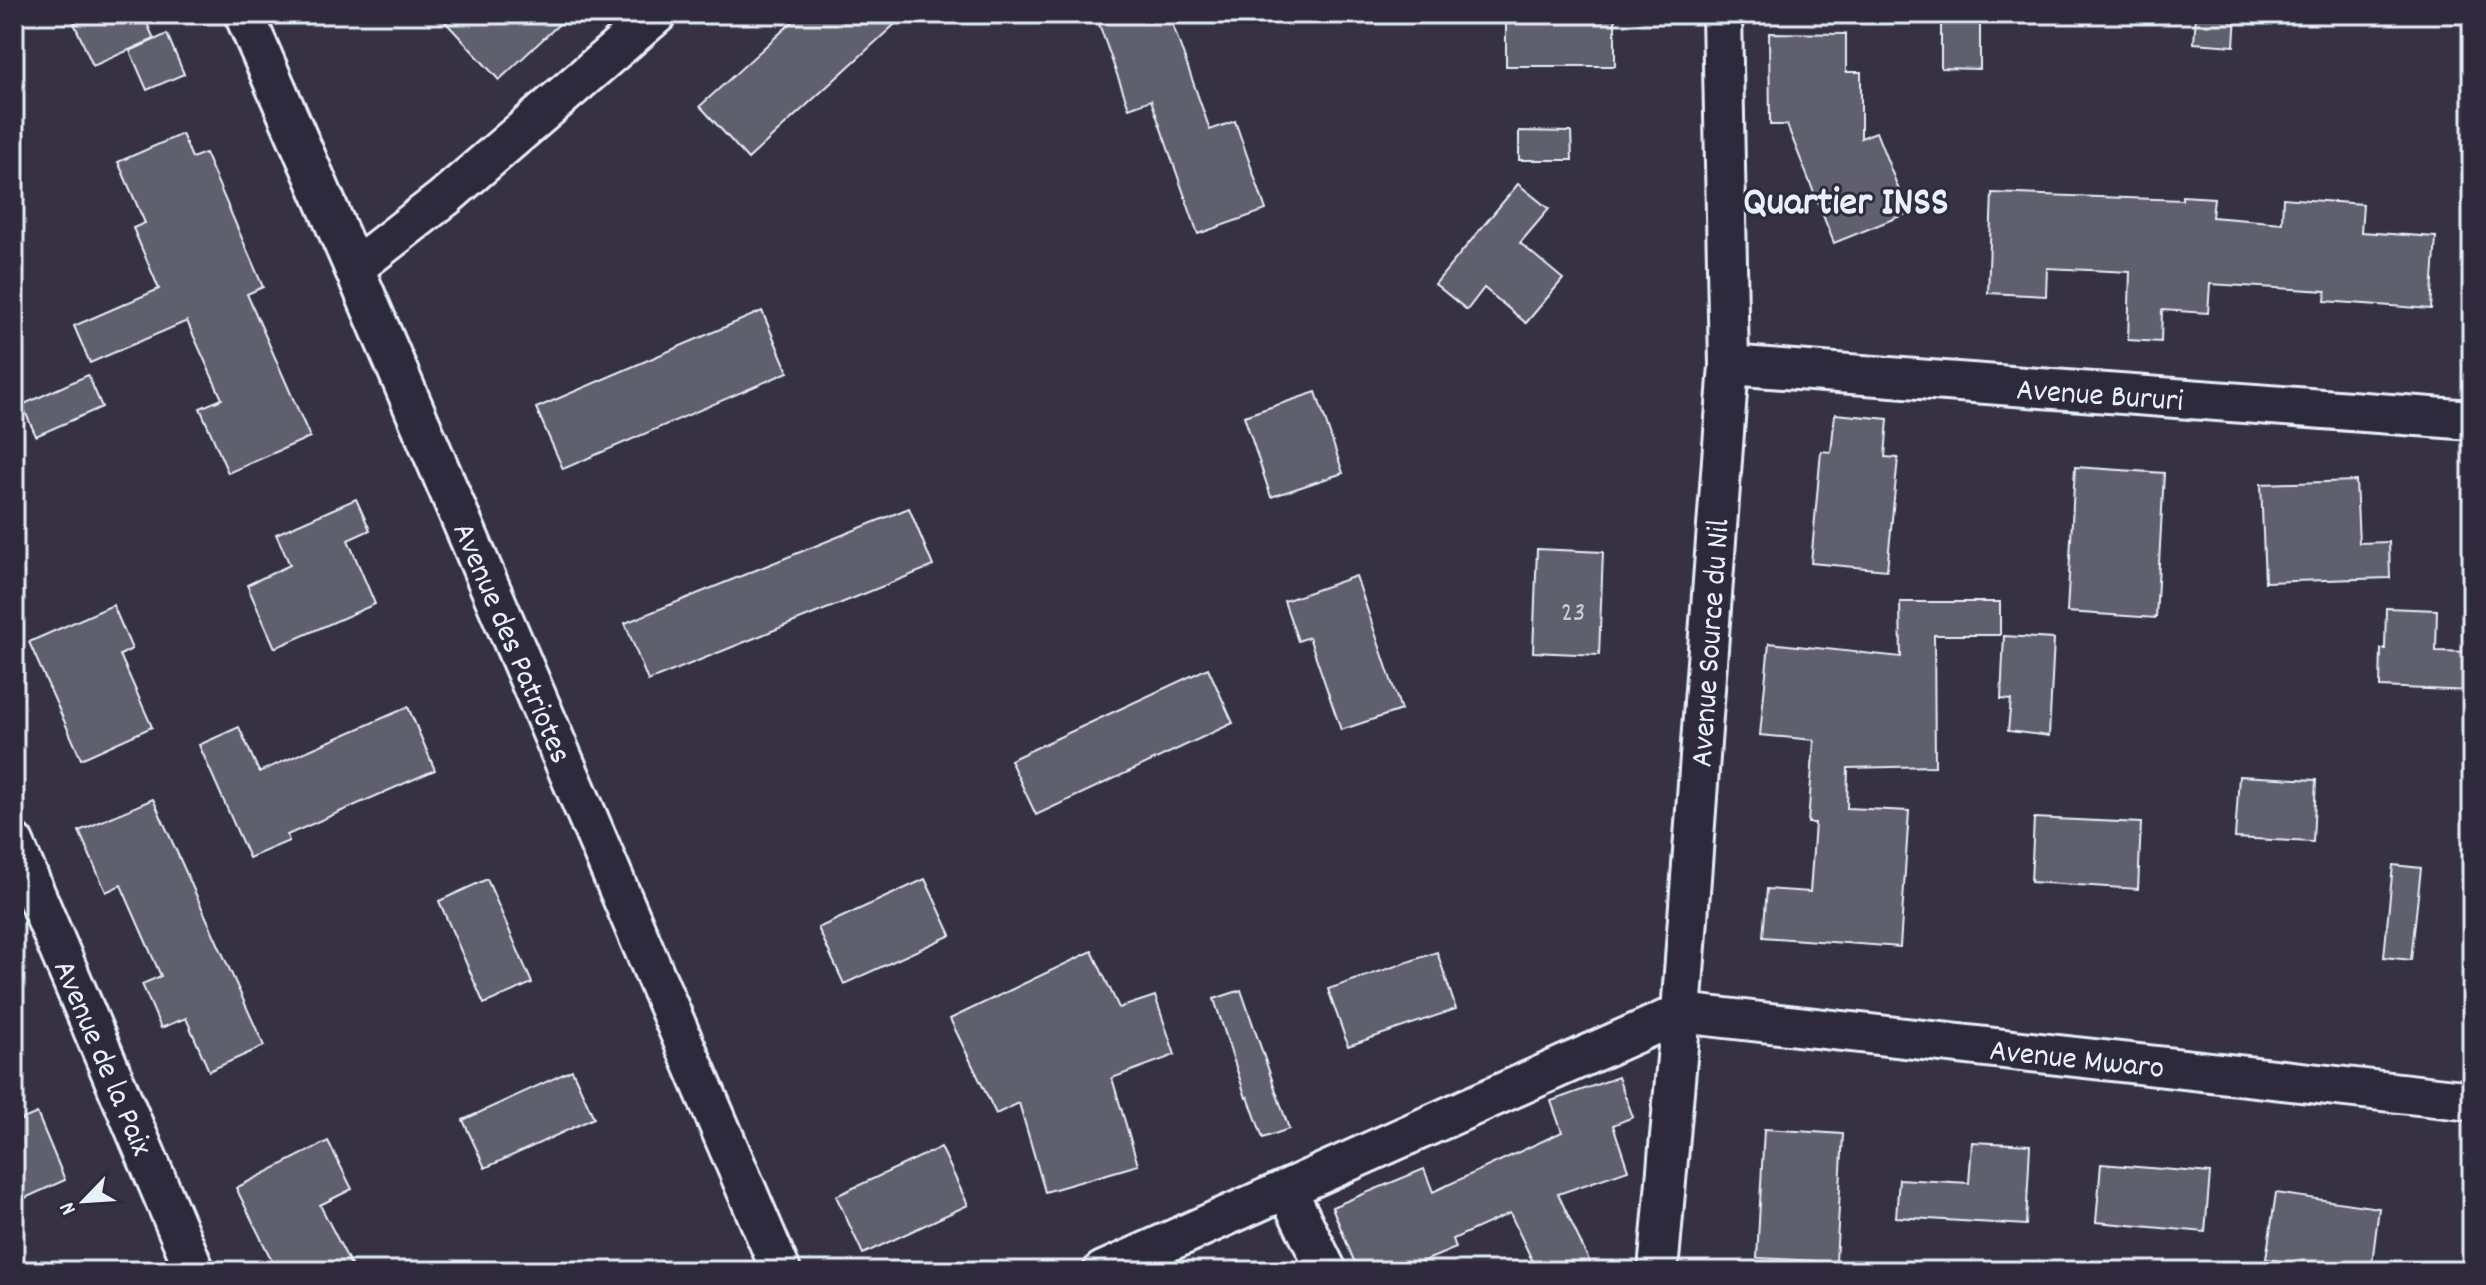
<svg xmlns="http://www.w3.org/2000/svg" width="2486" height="1285" viewBox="0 0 2486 1285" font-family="Dekko,sans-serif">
  <rect width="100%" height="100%" fill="#363244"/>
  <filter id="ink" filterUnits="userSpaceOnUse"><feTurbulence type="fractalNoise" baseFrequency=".0125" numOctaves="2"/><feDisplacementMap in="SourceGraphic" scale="16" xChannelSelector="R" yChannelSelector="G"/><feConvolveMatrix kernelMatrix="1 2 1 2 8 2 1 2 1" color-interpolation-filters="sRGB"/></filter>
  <g filter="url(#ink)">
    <g fill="#605e6e" stroke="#e8f1f8" stroke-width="2">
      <path d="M96 14H143L154 39 93 66 74 23Z"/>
      <path d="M438 14H570L499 80Z"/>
      <path d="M801 14H906L748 159 700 106Z"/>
      <path d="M1117 14H1169L1210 130 1235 121 1266 210 1198 234 1151 100 1129 108 1098 21Z"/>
      <rect x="1506" y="14" width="109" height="52"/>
      <path d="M1941 14H1980V69L1941 68Z"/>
      <path d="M2196 14H2236L2234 46 2194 43Z"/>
      <path d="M1769 33 1846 34V72H1861V138L1876 132 1908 213 1834 243 1787 125H1770Z"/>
      <path d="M167 34 184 74 147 90 130 51Z"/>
      <path d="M1519 131 1571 132 1572 160H1519Z"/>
      <path d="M182 134 192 158 205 153 263 287 247 294 310 437 228 473 200 408 222 399 187 321 90 363 74 326 159 289 133 228 145 223 118 162Z"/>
      <path d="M1518 184 1549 209 1520 243 1563 279 1526 323 1484 288 1467 310 1435 284Z"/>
      <path d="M1992 193 2182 200V196L2214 198 2212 217 2282 223 2283 198 2363 204 2361 232 2436 237 2431 309 2325 301 2326 291 2210 284 2208 313 2162 310 2161 342 2128 340 2130 272 2047 268 2046 296 1988 293Z"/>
      <path d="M762 311 788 372 563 469 536 408Z"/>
      <path d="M88 375 102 407 36 436 22 405Z"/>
      <path d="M1316 392 1343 473 1271 497 1244 416Z"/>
      <path d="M1835 414 1888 419 1885 457 1898 458 1887 570 1811 563 1821 451 1831 452Z"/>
      <path d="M2075 467 2164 473 2156 618 2067 612Z"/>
      <path d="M2356 481 2359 543 2389 542 2390 578 2265 582 2261 484Z"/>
      <path d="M356 499 370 530 348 540 375 604 275 648 247 585 290 565 276 534Z"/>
      <path d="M909 508 933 566 648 681 625 623Z"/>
      <path d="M1537 549 1603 552 1599 655 1533 652Z"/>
      <path d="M1356 576 1401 710 1341 730 1309 637 1298 641 1284 601Z"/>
      <path d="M1900 602H2000V635H1934L1935 766 1848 768 1847 808 1909 811 1900 947 1763 937 1767 889 1810 892 1815 823H1808L1814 740 1760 735 1769 643 1901 657Z"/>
      <path d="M113 605 132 649 120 655 152 727 81 759 29 642Z"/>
      <path d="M2386 608 2437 610 2436 651 2472 652V691L2380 687 2381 649H2385Z"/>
      <path d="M2004 636 2054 639 2049 736 2008 731 2011 700 2001 699Z"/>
      <path d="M1208 668 1233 723 1036 815 1010 760Z"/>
      <path d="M408 707 435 770 287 835 289 841 249 858 199 745 239 727 259 772Z"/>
      <path d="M2239 776 2316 780 2313 842 2235 838Z"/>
      <path d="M153 799 264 1046 209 1071 186 1018 161 1028 142 984 161 976 121 885 106 892 79 831Z"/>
      <path d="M2034 818 2141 823 2138 889 2031 882Z"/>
      <path d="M2393 865 2421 868 2411 960 2384 957Z"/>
      <path d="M487 879 532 983 484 1004 439 901Z"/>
      <path d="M925 879 951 935 844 984 818 928Z"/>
      <path d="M1092 951 1119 1008 1155 996 1175 1055 1112 1078 1138 1165 1045 1192 1019 1103 996 1114 950 1019Z"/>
      <path d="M1437 952 1456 1009 1348 1046 1328 989Z"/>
      <path d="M1241 990 1289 1129 1263 1138 1248 1097 1246 1098 1214 999Z"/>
      <path d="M572 1070 594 1118 485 1168 463 1120Z"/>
      <path d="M1618 1077 1633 1117 1613 1125 1628 1170 1558 1194 1594 1271H1537L1510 1213 1453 1239 1456 1248 1400 1271H1358L1332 1207 1424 1169 1433 1192 1562 1132 1551 1101Z"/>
      <path d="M37 1113 65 1180 14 1203V1123Z"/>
      <path d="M1764 1129 1843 1134 1836 1262 1757 1258Z"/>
      <path d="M328 1141 352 1189 320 1205 354 1271H277L236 1188Z"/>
      <path d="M1972 1142 2030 1145 2026 1225 1896 1217 1899 1179 1969 1183Z"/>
      <path d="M941 1147 968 1205 863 1254 836 1196Z"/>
      <path d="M2101 1164 2210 1173 2205 1232 2096 1222Z"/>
      <path d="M2276 1193 2379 1208 2371 1271H2347L2266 1259Z"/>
    </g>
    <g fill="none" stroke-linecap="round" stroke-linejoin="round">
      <defs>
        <g id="street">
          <path d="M244 14 354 268 781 1271"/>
          <path d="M354 268 444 198 657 14"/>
          <path d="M1729 365 2472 420"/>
          <path d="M14 843 195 1271"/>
          <path d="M1287 1190 1327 1271"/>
          <path d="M1103 1271 1681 1013 2472 1101"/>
          <path d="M1658 1271 1681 1013 1729 365 1722 14"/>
        </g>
      </defs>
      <use href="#street" stroke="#e8f1f8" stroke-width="44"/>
      <use href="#street" stroke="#2f2a3d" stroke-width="38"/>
    </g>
  </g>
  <g text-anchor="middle" stroke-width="6" stroke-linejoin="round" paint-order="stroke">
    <g font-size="28" fill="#c6ccd6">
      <text x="1573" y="620">23</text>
    </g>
    <g font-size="32" fill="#e8f1f8" stroke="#2f2a3d">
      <text transform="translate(2100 393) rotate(4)" y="11">Avenue Bururi</text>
      <text transform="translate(514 642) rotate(67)" y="11">Avenue des Patriotes</text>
      <text transform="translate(1708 643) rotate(-86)" y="11">Avenue Source du Nil</text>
      <text transform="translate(105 1057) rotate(67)" y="11">Avenue de la Paix</text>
      <text transform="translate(2077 1057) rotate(6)" y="11">Avenue Mwaro</text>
    </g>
    <g font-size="40" font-weight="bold" fill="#e8f1f8" stroke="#2f2a3d">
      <text x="1846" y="213">Quartier INSS</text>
    </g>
  </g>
  <rect width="2486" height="1285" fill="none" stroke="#2f2a3d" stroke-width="48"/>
  <rect x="24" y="24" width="2438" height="1237" fill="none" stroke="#e8f1f8" stroke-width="3" filter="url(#ink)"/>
  <g transform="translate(84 1201) rotate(245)" stroke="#2f2a3d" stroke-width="6" paint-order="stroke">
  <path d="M0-6L14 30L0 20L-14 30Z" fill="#e8f1f8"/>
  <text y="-12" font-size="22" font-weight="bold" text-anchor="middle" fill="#e8f1f8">N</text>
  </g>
</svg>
